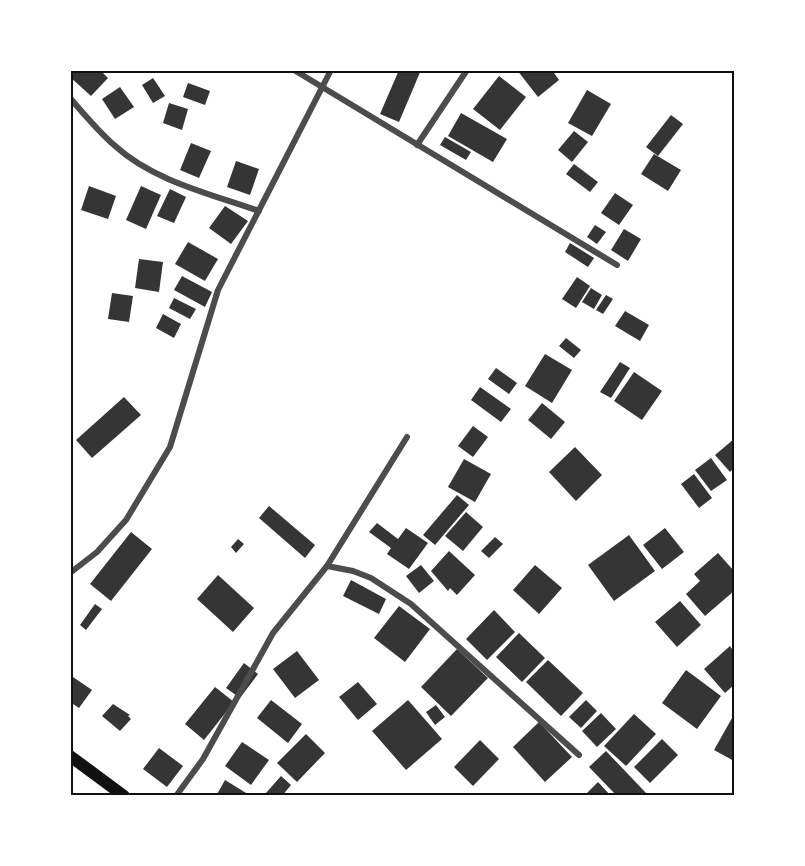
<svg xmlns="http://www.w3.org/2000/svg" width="805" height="866" viewBox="0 0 805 866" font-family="Lora,serif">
  <rect width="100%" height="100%" fill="#fff"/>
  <g fill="#353535">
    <path d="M70 70H100L108 78 91 96 70 77Z"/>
    <path d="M399 70H421L399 122 380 114Z"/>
    <path d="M517 70H552L559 80 538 97Z"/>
    <path d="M499 76 526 97 500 130 473 109Z"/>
    <path d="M153 78 165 96 153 103 142 85Z"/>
    <path d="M188 83 210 91 205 105 183 97Z"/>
    <path d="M120 87 134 107 115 119 102 99Z"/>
    <path d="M587 90 611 104 592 136 568 123Z"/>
    <path d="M169 103 188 109 182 130 163 123Z"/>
    <path d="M461 113 507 139 493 162 448 136Z"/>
    <path d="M671 115 683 124 658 156 646 147Z"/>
    <path d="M574 131 588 142 572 162 558 150Z"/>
    <path d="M445 137 471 152 466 160 440 145Z"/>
    <path d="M191 143 211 151 199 178 180 170Z"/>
    <path d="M654 154 681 170 668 191 641 174Z"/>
    <path d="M236 161 259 169 250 195 227 187Z"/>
    <path d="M574 164 598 182 590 192 566 174Z"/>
    <path d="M89 186 116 196 108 219 81 210Z"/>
    <path d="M141 186 161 195 146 229 126 220Z"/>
    <path d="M170 189 186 197 174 223 157 216Z"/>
    <path d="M615 193 633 205 619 225 601 213Z"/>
    <path d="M225 206 248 221 231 244 209 228Z"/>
    <path d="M595 225 606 232 597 244 587 237Z"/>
    <path d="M624 229 641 239 628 261 611 250Z"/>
    <path d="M188 242 218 259 205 281 175 264Z"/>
    <path d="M570 243 594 258 588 267 565 252Z"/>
    <path d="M139 259 163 262 159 292 135 288Z"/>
    <path d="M182 276 212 292 205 307 174 290Z"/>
    <path d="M577 277 590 286 576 308 562 299Z"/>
    <path d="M591 288 602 295 594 309 582 302Z"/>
    <path d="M112 293 133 296 129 322 108 319Z"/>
    <path d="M606 295 613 299 603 314 596 310Z"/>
    <path d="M174 298 196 309 190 319 169 308Z"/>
    <path d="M625 311 649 325 640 341 615 326Z"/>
    <path d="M163 314 181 324 174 338 156 328Z"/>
    <path d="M566 338 581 350 574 358 559 346Z"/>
    <path d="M545 354 572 370 552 403 525 386Z"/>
    <path d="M620 362 630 368 611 398 600 392Z"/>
    <path d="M496 368 517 383 509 394 488 379Z"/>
    <path d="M634 372 662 391 642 420 614 401Z"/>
    <path d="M480 387 511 409 501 422 471 400Z"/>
    <path d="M124 397 141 415 92 458 76 440Z"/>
    <path d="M542 403 565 422 551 439 528 420Z"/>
    <path d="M473 426 488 437 473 457 458 446Z"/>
    <path d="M734 439V468L730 472 715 455Z"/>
    <path d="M575 447 602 475 576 501 549 472Z"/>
    <path d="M711 458 727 480 711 491 695 470Z"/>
    <path d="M464 459 491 474 475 502 448 487Z"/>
    <path d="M694 474 712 498 699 508 681 484Z"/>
    <path d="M457 495 469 505 435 545 423 535Z"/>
    <path d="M269 506 315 545 305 558 259 518Z"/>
    <path d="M466 512 483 527 463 551 445 536Z"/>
    <path d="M377 523 398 539 406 528 428 543 409 569 387 554 391 548 369 532Z"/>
    <path d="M665 528 684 552 662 569 643 545Z"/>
    <path d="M131 532 152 549 111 601 90 584Z"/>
    <path d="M629 535 655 571 614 601 588 565Z"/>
    <path d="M495 537 503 544 489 558 481 551Z"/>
    <path d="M238 539 244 544 236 553 231 547Z"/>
    <path d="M449 551 475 575 457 595 450 588 448 591 431 571Z"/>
    <path d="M718 553 734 571V591L705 616 686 594 700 581 694 574Z"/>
    <path d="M421 565 434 581 419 593 406 576Z"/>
    <path d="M535 565 562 588 539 614 513 590Z"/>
    <path d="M218 575 254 608 233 632 197 599Z"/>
    <path d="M351 580 386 599 379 614 343 596Z"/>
    <path d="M680 601 701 625 677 647 655 622Z"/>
    <path d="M95 604 102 609 86 630 80 625Z"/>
    <path d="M399 606 430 629 405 662 374 638Z"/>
    <path d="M494 610 515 632 487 660 466 639Z"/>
    <path d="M519 633 545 658 522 682 496 657Z"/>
    <path d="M730 646 734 652V685L725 693 704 669Z"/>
    <path d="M457 649 488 678 451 716 421 687Z"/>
    <path d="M297 651 319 680 295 698 273 669Z"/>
    <path d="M548 660 583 693 561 716 526 682Z"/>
    <path d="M244 663 258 674 240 698 226 688Z"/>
    <path d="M686 670 721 696 697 729 662 703Z"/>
    <path d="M70 675 92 690 79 708 70 702Z"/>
    <path d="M358 682 377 704 358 720 339 697Z"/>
    <path d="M215 687 234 702 204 740 185 724Z"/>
    <path d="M271 700 302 724 288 743 257 718Z"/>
    <path d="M408 700 442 739 406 770 372 731Z"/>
    <path d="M586 700 597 711 581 728 569 717Z"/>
    <path d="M113 704 130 715 128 716 131 719 120 731 102 716Z"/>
    <path d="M436 705 445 717 435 725 426 712Z"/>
    <path d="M601 713 616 729 597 747 582 731Z"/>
    <path d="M634 714 656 734 626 766 604 746Z"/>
    <path d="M732 718 734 720V761L714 750Z"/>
    <path d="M539 722 572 757 545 782 513 747Z"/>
    <path d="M306 734 325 753 297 782 277 763Z"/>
    <path d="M662 739 678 755 650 783 634 767Z"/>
    <path d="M480 740 499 759 473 786 454 767Z"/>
    <path d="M242 742 269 760 251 785 225 766Z"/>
    <path d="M159 748 183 766 167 787 143 769Z"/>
    <path d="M606 751 647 794 646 796H617L589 767Z"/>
    <path d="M281 776 291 785 282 796H268L266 793Z"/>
    <path d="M225 780 251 796H216Z"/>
    <path d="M598 782 611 796H584Z"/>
  </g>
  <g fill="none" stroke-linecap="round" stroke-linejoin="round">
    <g stroke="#4c4c4c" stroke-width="6">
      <path d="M294 70 617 265"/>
      <path d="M70 98C84 114 98 131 114 145 153 181 211 194 259 211"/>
      <path d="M417 145 467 70"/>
      <path d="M327 566 353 571 371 578 411 604 579 755"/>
      <path d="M70 573 97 552 126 520 170 447 218 290 331 70"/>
      <path d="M176 796 203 759 273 633 327 566 407 437"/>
    </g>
    <path stroke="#111" stroke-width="12" d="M70 756 124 796"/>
  </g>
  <rect width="805" height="866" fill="none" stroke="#ffffff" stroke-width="144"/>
  <rect x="72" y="72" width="661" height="722" fill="none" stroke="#111" stroke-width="2"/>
</svg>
